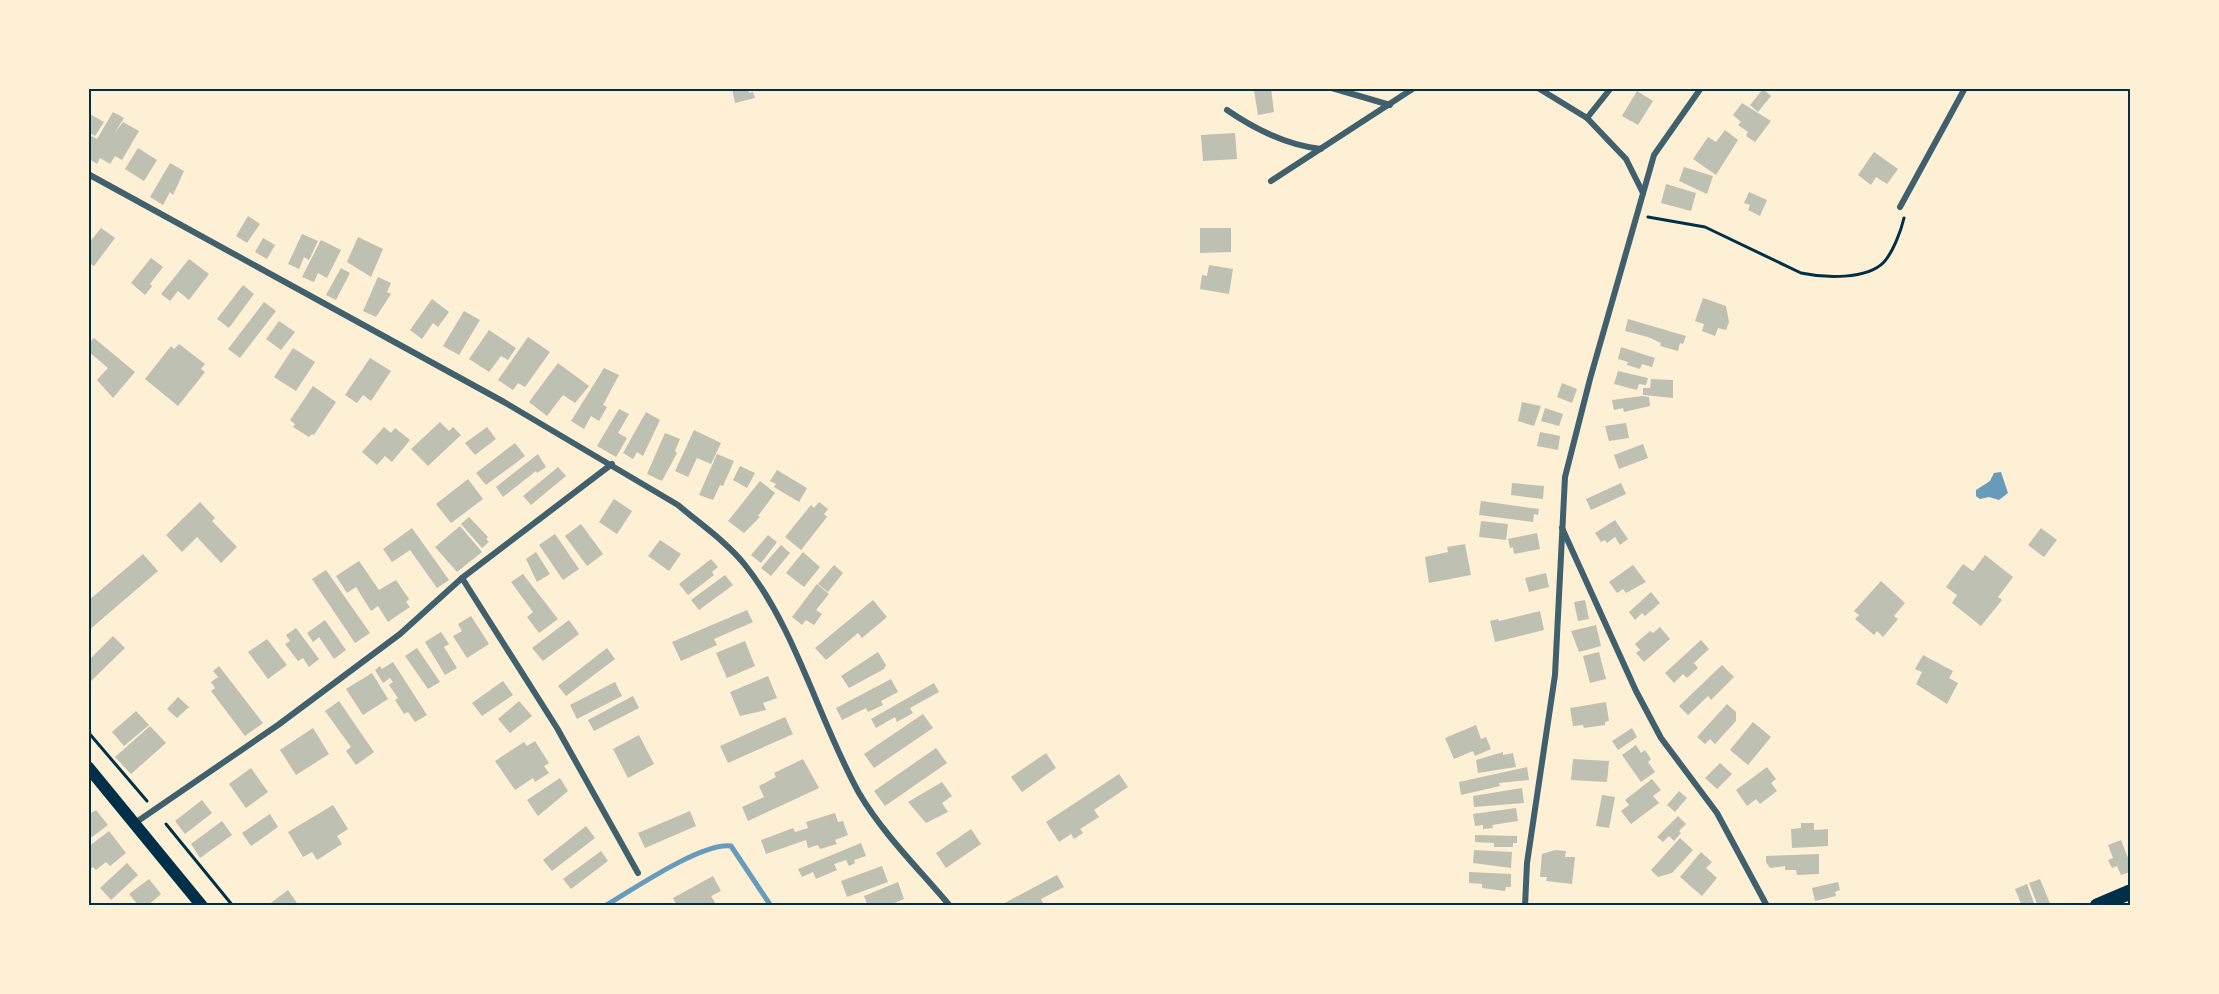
<svg xmlns="http://www.w3.org/2000/svg" width="2219" height="994" viewBox="0 0 2219 994" font-family="Overpass,sans-serif">
  <rect width="100%" height="100%" fill="#fdf0d5"/>
  <path fill="#669bbc" d="M2001 472 2008 493 1999 500 1989 497 1980 499 1976 496V490L1990 481 1994 473Z"/>
  <g fill="none" stroke-linecap="round" stroke-linejoin="round">
    <path stroke="#669bbc" stroke-width="5" d="M605 906C632 890 702 842 731 846L771 906"/>
  </g>
  <g fill="#bec0b2">
    <path d="M732 88H748L749 93 753 92 755 98 735 103Z"/>
    <path d="M1271 88 1274 112 1258 115 1254 90Z"/>
    <path d="M1763 89 1771 96 1758 112 1750 105Z"/>
    <path d="M1637 91 1653 101 1638 125 1622 116Z"/>
    <path d="M1742 103 1771 121 1755 142 1746 136 1748 132 1738 125 1741 122 1733 115Z"/>
    <path d="M113 112 124 118 114 134 123 122 139 131 122 160 115 156 110 164 100 158 97 164 88 158V142L92 136 97 139Z"/>
    <path d="M88 113 104 122 95 136 88 132Z"/>
    <path d="M1725 130 1738 140 1716 175 1693 159 1708 137 1716 142Z"/>
    <path d="M1235 133 1237 159 1203 161 1201 135Z"/>
    <path d="M138 148 157 160 144 181 125 169Z"/>
    <path d="M1874 152 1898 169 1887 184 1876 177 1871 185 1858 175Z"/>
    <path d="M170 163 184 171 173 195 170 192 163 205 150 197Z"/>
    <path d="M1684 167 1713 176 1707 194 1679 181Z"/>
    <path d="M1666 184 1696 193 1691 211 1661 203Z"/>
    <path d="M1749 192 1767 200 1760 216 1748 210 1750 205 1744 203Z"/>
    <path d="M248 216 260 224 247 243 236 236Z"/>
    <path d="M101 228 115 238 94 266 88 262V244Z"/>
    <path d="M1200 228H1231V252L1200 253Z"/>
    <path d="M302 234 318 241 309 260 304 257 299 269 288 264Z"/>
    <path d="M358 237 383 249 371 277 347 262Z"/>
    <path d="M263 238 275 245 267 259 255 252Z"/>
    <path d="M321 240 341 250 327 278 318 273 314 282 302 277Z"/>
    <path d="M151 258 163 267 150 284 152 286 145 295 131 283Z"/>
    <path d="M189 259 209 274 189 300 178 291 170 301 161 294Z"/>
    <path d="M1209 265 1233 269 1229 294 1200 289 1202 275 1207 276Z"/>
    <path d="M341 268 350 273 336 300 326 295Z"/>
    <path d="M378 277 391 283 387 292 391 294 376 317 363 311Z"/>
    <path d="M243 285 254 294 229 328 217 319Z"/>
    <path d="M1703 298 1726 306 1729 322 1726 330 1718 328 1715 336 1702 331 1704 324 1695 321Z"/>
    <path d="M432 299 449 312 438 327 433 323 422 339 410 330Z"/>
    <path d="M264 302 276 311 240 358 228 349Z"/>
    <path d="M464 311 480 320 459 355 443 346Z"/>
    <path d="M1628 319 1686 336 1683 344 1680 343 1678 351 1660 346 1661 343 1648 337 1625 331Z"/>
    <path d="M279 321 295 332 281 350 266 339Z"/>
    <path d="M489 330 516 348 508 360 501 356 489 372 469 359Z"/>
    <path d="M528 337 550 352 525 387 518 383 513 390 498 380Z"/>
    <path d="M94 338 135 372 113 398 97 380 108 368 88 351V344Z"/>
    <path d="M179 344 205 364 201 369 205 372 178 406 145 379 171 346 174 349Z"/>
    <path d="M1621 347 1655 358 1652 367 1642 364 1640 369 1627 365 1628 362 1618 359Z"/>
    <path d="M293 348 315 362 296 391 274 377Z"/>
    <path d="M370 358 391 371 371 401 363 395 357 403 345 395Z"/>
    <path d="M558 363 589 386 575 403 563 395 547 416 529 402Z"/>
    <path d="M604 368 619 375 603 405 607 407 599 421 591 416 584 429 571 421Z"/>
    <path d="M1618 371 1648 378 1646 385 1639 384 1637 390 1614 384Z"/>
    <path d="M1651 379 1673 380V398L1643 395V388H1650Z"/>
    <path d="M1562 383 1577 389 1572 403 1557 397Z"/>
    <path d="M313 386 336 402 314 435 312 434 309 437 293 427 295 424 290 420Z"/>
    <path d="M1642 396 1649 397 1650 406 1624 412 1623 408 1614 410 1612 400Z"/>
    <path d="M1522 402 1541 406 1534 426 1518 421Z"/>
    <path d="M1545 408 1563 414 1559 426 1541 421Z"/>
    <path d="M619 409 629 414 618 433 627 438 616 457 597 446Z"/>
    <path d="M646 412 660 420 643 456 637 452 633 459 623 453Z"/>
    <path d="M440 422 449 431 453 427 461 435 428 466 411 449Z"/>
    <path d="M1626 423 1629 438 1609 441 1605 426Z"/>
    <path d="M384 427 391 433 395 428 410 440 392 462 385 456 377 465 362 452Z"/>
    <path d="M487 427 496 439 475 455 465 443Z"/>
    <path d="M694 430 721 443 711 464 697 458 688 477 675 471Z"/>
    <path d="M1540 432 1560 436 1558 450 1537 446Z"/>
    <path d="M665 433 680 439 675 451 677 453 662 481 647 474Z"/>
    <path d="M515 443 525 456 486 485 476 473Z"/>
    <path d="M1643 444 1648 458 1619 469 1614 455Z"/>
    <path d="M538 454 546 467 537 473 536 471 503 497 496 487Z"/>
    <path d="M717 454 734 461 723 486 720 485 713 500 699 495Z"/>
    <path d="M740 466 755 473 747 488 733 480Z"/>
    <path d="M558 467 566 476 531 505 523 496Z"/>
    <path d="M777 470 807 488 799 502 774 487 776 484 770 481Z"/>
    <path d="M468 479 483 499 451 523 436 504Z"/>
    <path d="M760 481 775 493 758 516 760 517 744 533 728 521Z"/>
    <path d="M1512 483 1544 486 1543 499 1511 495Z"/>
    <path d="M1621 483 1626 494 1591 510 1586 499Z"/>
    <path d="M614 499 632 511 617 534 599 522Z"/>
    <path d="M1481 501 1539 509 1538 515 1534 514 1533 522 1479 515Z"/>
    <path d="M200 502 215 518 212 521 237 547 221 563 197 537 182 552 166 535Z"/>
    <path d="M819 502 828 509 824 514 827 517 801 550 785 537 811 505 814 508Z"/>
    <path d="M469 517 488 537 486 539 489 542 482 548 461 524Z"/>
    <path d="M1615 520 1628 539 1620 545 1615 537 1607 543 1605 540 1601 542 1595 533Z"/>
    <path d="M1481 521 1508 524 1506 540 1479 537Z"/>
    <path d="M581 524 603 554 587 566 565 536Z"/>
    <path d="M460 526 482 552 457 572 435 547Z"/>
    <path d="M412 528 449 580 437 588 410 550 392 562 383 549Z"/>
    <path d="M2041 528 2057 540 2044 557 2028 545Z"/>
    <path d="M1537 533 1540 549 1514 554 1513 547 1510 548 1508 539Z"/>
    <path d="M555 534 579 569 563 580 539 545Z"/>
    <path d="M768 535 777 542 761 563 751 555Z"/>
    <path d="M660 540 681 554 669 571 648 556Z"/>
    <path d="M1465 544 1471 575 1429 583 1425 557 1448 552 1447 547Z"/>
    <path d="M781 545 790 553 771 576 761 568Z"/>
    <path d="M536 552 550 574 537 582 526 559Z"/>
    <path d="M803 552 820 567 804 587 786 573Z"/>
    <path d="M143 554 158 571 88 631V601Z"/>
    <path d="M1985 555 2013 577 1998 597 2002 600 1981 626 1952 603 1957 595 1946 587 1963 564 1973 571Z"/>
    <path d="M711 559 718 567 712 572 714 575 688 595 679 584Z"/>
    <path d="M359 561 379 590 396 580 409 599 406 602 410 607 388 622 378 606 371 611 356 587 347 593 336 576Z"/>
    <path d="M834 565 843 573 828 592 818 584Z"/>
    <path d="M1633 565 1646 582 1626 593 1623 589 1617 593 1609 582Z"/>
    <path d="M326 570 370 633 355 643 312 579Z"/>
    <path d="M1546 573 1549 587 1529 592 1525 578Z"/>
    <path d="M523 574 558 619 539 633 527 617 533 612 511 582Z"/>
    <path d="M725 575 733 585 699 610 691 600Z"/>
    <path d="M1881 581 1905 603 1894 616 1898 619 1883 637 1877 631 1874 635 1855 619 1859 615 1854 611Z"/>
    <path d="M817 584 829 594 816 610 822 614 814 625 806 620 802 625 792 617Z"/>
    <path d="M1651 592 1660 603 1645 616 1642 613 1635 620 1629 612Z"/>
    <path d="M873 600 887 617 862 638 858 633 826 660 815 648Z"/>
    <path d="M1585 600 1589 619 1578 621 1574 602Z"/>
    <path d="M747 610 753 622 714 639 717 645 681 661 672 642Z"/>
    <path d="M1540 611 1544 630 1495 642 1490 621 1498 619 1499 621Z"/>
    <path d="M471 616 489 644 467 658 453 636 462 631 458 624Z"/>
    <path d="M325 620 346 650 334 659 319 637 313 642 307 633Z"/>
    <path d="M569 620 579 634 543 661 532 648Z"/>
    <path d="M1596 625 1601 646 1579 652 1571 631Z"/>
    <path d="M1660 627 1670 639 1644 662 1636 653 1640 650 1635 644 1650 631 1653 633Z"/>
    <path d="M296 628 319 659 309 667 303 658 298 661 285 644 290 641 286 635Z"/>
    <path d="M441 632 449 644 444 647 457 668 445 675 425 642Z"/>
    <path d="M113 636 125 648 88 684V661Z"/>
    <path d="M267 639 287 665 268 679 248 652Z"/>
    <path d="M1701 640 1709 649 1694 663 1698 668 1687 678 1683 674 1674 683 1665 673Z"/>
    <path d="M745 641 755 666 727 678 716 653Z"/>
    <path d="M417 648 440 682 428 689 405 656Z"/>
    <path d="M607 648 615 659 566 696 558 686Z"/>
    <path d="M878 652 886 665 884 669 849 688 841 676Z"/>
    <path d="M1599 652 1606 679 1590 683 1583 656Z"/>
    <path d="M1923 655 1953 671 1949 678 1958 683 1947 704 1916 684 1922 672 1915 669Z"/>
    <path d="M393 662 427 715 415 722 408 712 404 714 395 700 398 698 389 685 393 682 390 678 383 683 375 670 380 666 382 669Z"/>
    <path d="M1722 665 1734 677 1711 700 1708 696 1688 715 1679 706Z"/>
    <path d="M219 666 263 723 245 736 211 691 215 688 211 682 218 677 213 671Z"/>
    <path d="M372 673 388 699 363 715 346 689Z"/>
    <path d="M768 676 777 698 763 703 766 710 740 716 730 692Z"/>
    <path d="M891 679 898 692 881 701 883 705 868 712 866 708 842 720 836 708Z"/>
    <path d="M503 681 513 695 482 716 472 703Z"/>
    <path d="M615 682 622 696 577 719 570 705Z"/>
    <path d="M934 683 939 692 910 708 913 713 897 722 895 717 876 728 871 719Z"/>
    <path d="M633 696 639 708 594 731 588 720Z"/>
    <path d="M178 697 189 707 177 718 167 709Z"/>
    <path d="M339 701 374 752 356 765 346 751 351 747 325 711Z"/>
    <path d="M519 701 532 716 510 733 498 719Z"/>
    <path d="M1606 702 1609 721 1605 722V725L1584 728 1583 725 1573 726 1570 708Z"/>
    <path d="M1727 704 1736 712V721L1715 744 1710 739 1705 744 1697 737Z"/>
    <path d="M136 711 149 725 124 746 112 732Z"/>
    <path d="M923 714 933 728 874 768 864 754Z"/>
    <path d="M785 717 793 734 728 763 720 746Z"/>
    <path d="M1753 722 1771 737 1748 765 1730 750Z"/>
    <path d="M1476 725 1481 739 1486 737 1491 749 1475 756 1473 751 1454 759 1445 738Z"/>
    <path d="M150 726 166 743 131 774 115 757Z"/>
    <path d="M313 728 329 754 296 775 280 750Z"/>
    <path d="M1632 728 1637 737 1618 750 1612 741Z"/>
    <path d="M639 735 654 764 628 778 613 749Z"/>
    <path d="M535 741 549 763 544 766 549 773 535 782 533 778 515 790 495 761 524 742 527 746Z"/>
    <path d="M1636 745 1641 753 1645 750 1651 759 1648 762 1655 772 1641 782 1622 755Z"/>
    <path d="M936 748 947 763 885 806 874 791Z"/>
    <path d="M1503 752V755L1513 753 1516 767 1478 773 1476 760Z"/>
    <path d="M1046 753 1056 768 1022 792 1011 777Z"/>
    <path d="M803 759 819 788 748 821 742 807 764 797 759 786 776 777 774 773Z"/>
    <path d="M1573 759 1609 761 1607 782 1571 780Z"/>
    <path d="M1720 763 1732 774 1717 789 1705 778Z"/>
    <path d="M1527 767 1529 780 1499 783 1500 786 1461 795 1459 782Z"/>
    <path d="M1767 767 1776 779 1771 783 1777 791 1760 804 1756 799 1747 806 1736 790Z"/>
    <path d="M251 768 268 792 246 808 229 784Z"/>
    <path d="M1119 774 1128 787 1094 810 1099 817 1080 829 1083 833 1074 839 1071 834 1059 842 1046 822Z"/>
    <path d="M560 778 568 791 538 816 527 800Z"/>
    <path d="M1652 779 1661 790 1653 796 1659 803 1631 824 1621 811 1629 805 1625 800Z"/>
    <path d="M942 782 952 796 942 803 948 812 926 823 908 802Z"/>
    <path d="M1522 788 1524 803 1474 807 1473 796Z"/>
    <path d="M1679 791 1687 798 1675 812 1667 805Z"/>
    <path d="M1602 795 1615 797 1609 828 1596 826Z"/>
    <path d="M202 800 212 813 185 834 175 821Z"/>
    <path d="M333 805 348 829 337 836 342 844 317 860 312 852 303 857 288 832Z"/>
    <path d="M1516 808 1518 821 1492 825 1493 828 1483 829V825L1475 826 1473 814Z"/>
    <path d="M96 810 108 825 88 840V815Z"/>
    <path d="M690 811 696 826 645 848 638 833Z"/>
    <path d="M835 813 838 822 843 821 848 835 835 840 837 844 820 849 818 845 808 848 806 840 766 854 761 840 793 828 795 832 808 828 806 822Z"/>
    <path d="M270 814 278 827 251 846 242 833Z"/>
    <path d="M1678 816 1686 824 1679 831 1681 833 1674 841 1669 836 1663 842 1657 837Z"/>
    <path d="M222 821 232 835 200 858 191 844Z"/>
    <path d="M1801 823H1814V830L1828 829V846L1792 848 1791 829 1801 828Z"/>
    <path d="M586 826 595 838 552 871 543 860Z"/>
    <path d="M971 829 981 844 946 868 936 853Z"/>
    <path d="M109 831 126 853 110 866 106 862 96 870 93 867 88 871V847Z"/>
    <path d="M1475 835 1517 836V843H1513V847H1494V843L1475 842Z"/>
    <path d="M1680 838 1693 850 1672 873 1658 877 1651 870Z"/>
    <path d="M2121 840 2130 863V872L2121 875 2117 866 2112 868 2108 860 2113 858 2108 845Z"/>
    <path d="M861 843 866 856 854 860 855 863 849 866 846 860 834 864 837 870 816 879 813 872 802 877 798 869Z"/>
    <path d="M1474 850 1512 852 1511 868 1473 863Z"/>
    <path d="M1555 850 1566 851 1565 857H1575L1572 884 1546 881 1547 877H1540L1542 854Z"/>
    <path d="M601 851 608 861 571 889 563 879Z"/>
    <path d="M1701 852 1712 862 1706 868 1717 878 1702 896 1680 877Z"/>
    <path d="M1819 854V874L1797 875 1796 870H1785V866L1770 868 1766 862V856Z"/>
    <path d="M127 863 138 875 111 900 100 888Z"/>
    <path d="M882 866 888 882 847 897 841 881Z"/>
    <path d="M1469 872 1511 874V887H1506L1505 891 1482 888V884L1469 883Z"/>
    <path d="M1057 875 1064 887 1041 899 1044 905 999 906Z"/>
    <path d="M713 876 721 891 711 896 717 906H677L673 898Z"/>
    <path d="M149 879 161 894 147 906H139L129 894Z"/>
    <path d="M2040 879 2051 906H2038L2029 883Z"/>
    <path d="M898 882 904 899 887 906H868L864 896Z"/>
    <path d="M1838 882 1840 890 1835 892 1836 896 1815 901 1812 888Z"/>
    <path d="M2027 884 2035 906H2022L2015 889Z"/>
    <path d="M288 890 299 906H267L276 899Z"/>
  </g>
  <g fill="none" stroke-linecap="round" stroke-linejoin="round">
    <g stroke="#003049" stroke-width="3">
      <path d="M1648 217 1705 227 1801 273C1824 278 1867 280 1884 262 1893 252 1901 231 1904 218"/>
      <path d="M88 732 147 801"/>
      <path d="M166 824 233 906"/>
    </g>
    <g stroke="#3f606c" stroke-width="6">
      <path d="M1332 88 1390 105"/>
      <path d="M1538 88 1587 118 1626 159 1643 193"/>
      <path d="M1227 110C1256 130 1286 145 1321 149"/>
      <path d="M1587 118 1611 88"/>
      <path d="M88 174 504 402 678 505C700 524 727 542 745 565 796 629 819 721 859 793 883 834 919 869 950 906"/>
      <path d="M1271 181 1414 88"/>
      <path d="M1900 207 1965 88"/>
      <path d="M1562 528 1636 691 1661 738 1717 813 1767 906"/>
      <path d="M462 578 557 728 638 873"/>
      <path d="M135 823 278 725 400 634 462 578 612 464"/>
      <path d="M1525 906 1527 863 1555 675 1565 477 1590 379 1654 155 1701 88"/>
    </g>
    <path stroke="#003049" stroke-width="12" d="M88 767 202 906"/>
    <path stroke="#003049" stroke-width="15" d="M2097 906 2130 892"/>
  </g>
  <rect width="2219" height="994" fill="none" stroke="#fdf0d5" stroke-width="180"/>
  <rect x="90" y="90" width="2039" height="814" fill="none" stroke="#003049" stroke-width="2"/>
</svg>
